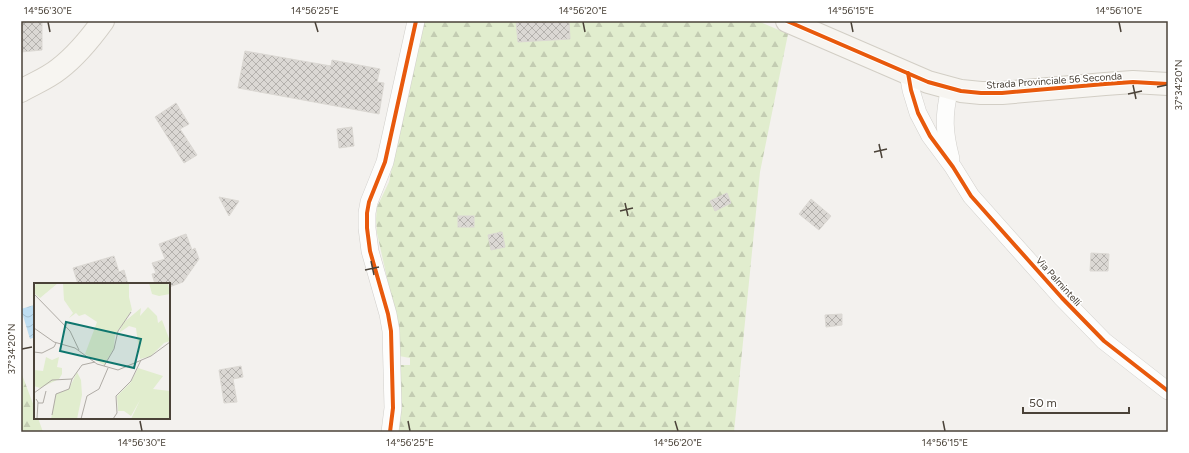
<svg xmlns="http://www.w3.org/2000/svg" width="1189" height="453" viewBox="0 0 1189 453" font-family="Figtree,sans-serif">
  <defs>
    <pattern id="forest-firs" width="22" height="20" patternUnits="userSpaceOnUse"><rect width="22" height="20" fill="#e1edce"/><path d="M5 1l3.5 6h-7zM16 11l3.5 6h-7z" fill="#c3ccb2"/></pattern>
    <pattern id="water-waves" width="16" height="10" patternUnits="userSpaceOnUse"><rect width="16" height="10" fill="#bedef2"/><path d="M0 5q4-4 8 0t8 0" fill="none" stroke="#a5c0d0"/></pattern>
    <pattern id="building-cross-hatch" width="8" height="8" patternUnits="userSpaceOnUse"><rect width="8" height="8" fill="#dbd8d4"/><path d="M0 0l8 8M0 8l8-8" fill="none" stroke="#b4b1ad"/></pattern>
  </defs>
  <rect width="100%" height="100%" fill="#f3f1ee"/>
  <g fill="url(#forest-firs)">
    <path d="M423 21H758L788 34 760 172 734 432H396L399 365H410V358L399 356V332L377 233 376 219 377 207 389 182Z"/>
    <path d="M21 372 35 409V418H38L43 432H21Z"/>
  </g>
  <path fill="url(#water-waves)" d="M34 305 35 309V337L30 339 21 309Z"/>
  <g fill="url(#building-cross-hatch)" stroke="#dbd8d3">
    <path d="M21 21H42V50L21 52Z"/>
    <path d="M516 21H569L570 39 518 42Z"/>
    <path d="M245 51 331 66 332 60 380 69 377 82 384 83 379 114 238 88Z"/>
    <path d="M176 103 189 124 180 129 197 155 184 163 155 117Z"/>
    <path d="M352 127 354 146 339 148 337 129Z"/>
    <path d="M727 193 731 203 715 211 710 201Z"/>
    <path d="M219 197 239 201 229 216Z"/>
    <path d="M811 199 831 216 819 230 799 214Z"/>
    <rect x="458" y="216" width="16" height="11"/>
    <path d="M502 232 505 247 491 250 488 235Z"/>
    <path d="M186 234 192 250 195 248 199 259 183 282 169 287V284H155L152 274 156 273 152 263 165 259 159 244Z"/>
    <path d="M1091 253 1109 254 1108 271H1090Z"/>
    <path d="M114 256 119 272 124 270 128 284H78L73 268Z"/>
    <path d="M842 314V325L826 327 825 315Z"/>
    <path d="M241 366 243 377 233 379 237 402 224 403 219 370Z"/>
  </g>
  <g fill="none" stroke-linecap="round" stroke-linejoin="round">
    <defs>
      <g id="street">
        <path d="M908 73 911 90 918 113 930 136 953 167 971 196 1062 298 1104 341 1168 391"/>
        <path d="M950 88C943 116 944 132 951 159"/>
        <path d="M390 432 393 408 391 331 388 314 370 251 367 228V213L369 202 385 162 416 21"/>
      </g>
      <g id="secondary">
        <path d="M787 21 928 82 961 91 981 93H1002L1105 84 1133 82 1168 84"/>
        <path d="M21 91C33 84 48 78 59 69 76 56 90 39 103 21"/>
      </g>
    </defs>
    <use href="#street" stroke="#d1cfcb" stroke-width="18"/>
    <use href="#secondary" stroke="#d2cec5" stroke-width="24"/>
    <use href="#street" stroke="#fdfdfc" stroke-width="17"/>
    <use href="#secondary" stroke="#f7f5f1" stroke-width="22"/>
    <defs>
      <g id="cycleway">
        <path d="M787 21 928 82 961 91 981 93H1002L1105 84 1133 82 1168 84"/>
        <path d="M908 73 911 90 918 113 930 136 953 167 971 196 1062 298 1104 341 1168 391"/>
        <path d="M390 432 393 408 391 331 388 314 370 251 367 228V213L369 202 385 162 416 21"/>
      </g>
    </defs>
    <use href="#cycleway" stroke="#fff" stroke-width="6"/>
    <use href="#cycleway" stroke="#e8590c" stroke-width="4"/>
  </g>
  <path fill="none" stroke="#4a4238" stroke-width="1.5" d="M48 22 50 32M315 22 318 32M583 22 585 32M851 22 853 32M1119 22 1121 32M1133 85 1136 99M1157 87 1167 85M1128 94 1142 91M879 144 882 158M874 152 887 149M625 203 628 216M620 211 633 208M371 261 374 275M365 270 379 267M22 349 32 347M140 421 142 431M408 421 410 431M675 421 678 431M943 421 945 431"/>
  <g text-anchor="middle" stroke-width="3" stroke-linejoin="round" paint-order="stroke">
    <g font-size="10" fill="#4a4238" stroke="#fff">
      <text transform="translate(1054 80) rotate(-4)" y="4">Strada Provinciale 56 Seconda</text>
      <text transform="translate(1059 281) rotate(48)" y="4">Via Palmintelli</text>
    </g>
  </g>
  <g transform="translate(34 283)">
    <rect width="136" height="136" fill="#f3f1ee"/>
    <path d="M2 0H24L6 15 0 10ZM29 0H95V14L98 27 81 52 80 65 70 82 51 71 63 39 51 31 45 33 42 30 35 35 39 30 30 17ZM115 0H134L136 11 125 13 118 11ZM114 24 123 33 124 40 128 37 136 58 130 60 117 73 106 76 102 45 95 43 85 50 89 40 107 25 106 33ZM12 74 18 77 25 74 23 84 28 85V91L25 96 6 105 0 103V87L9 88ZM104 85 129 93 119 106 136 108V136H97L106 117 97 133 90 128H84L83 113 97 99ZM43 89 47 97 48 112 43 136H17L22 111 35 106Z" fill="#e1edce"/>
    <path fill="none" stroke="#afaba5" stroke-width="1" d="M0 11 36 48 45 67M0 45 20 59 41 65 63 81 84 87 117 73 136 59M0 69 8 70 20 64 22 60M70 83 80 66 84 48 97 29M0 110 18 97 38 96 48 82 61 79M2 116 4 119 3 136M4 120H9L12 108M18 132 22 111 35 106 38 96M47 136 53 113 65 106 74 85M79 136 83 130 82 113 97 98 107 77"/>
    <path fill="#0f766e" fill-opacity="0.15" stroke="#0f766e" stroke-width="2" d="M32 39 107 56 100 85 26 68Z"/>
    <rect width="136" height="136" fill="none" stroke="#4a4238" stroke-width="2"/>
  </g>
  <rect width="1189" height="453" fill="none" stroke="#ffffff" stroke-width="44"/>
  <path d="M1023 407v6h106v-6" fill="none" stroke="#4a4238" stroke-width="2"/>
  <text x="1029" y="407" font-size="12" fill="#4a4238" stroke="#ffffff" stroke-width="3" paint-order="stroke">50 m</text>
  <rect x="22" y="22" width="1145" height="409" fill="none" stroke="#4a4238" stroke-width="1.5"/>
  <g font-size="10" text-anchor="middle" fill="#4a4238">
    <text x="48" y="14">14°56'30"E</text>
    <text x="315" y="14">14°56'25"E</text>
    <text x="583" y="14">14°56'20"E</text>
    <text x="851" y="14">14°56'15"E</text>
    <text x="1119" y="14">14°56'10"E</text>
    <text transform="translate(1178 85) rotate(-90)" y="4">37°34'20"N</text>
    <text transform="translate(11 349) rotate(-90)" y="4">37°34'20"N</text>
    <text x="142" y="446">14°56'30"E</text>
    <text x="410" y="446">14°56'25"E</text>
    <text x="678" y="446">14°56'20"E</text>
    <text x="945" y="446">14°56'15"E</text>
  </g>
</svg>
